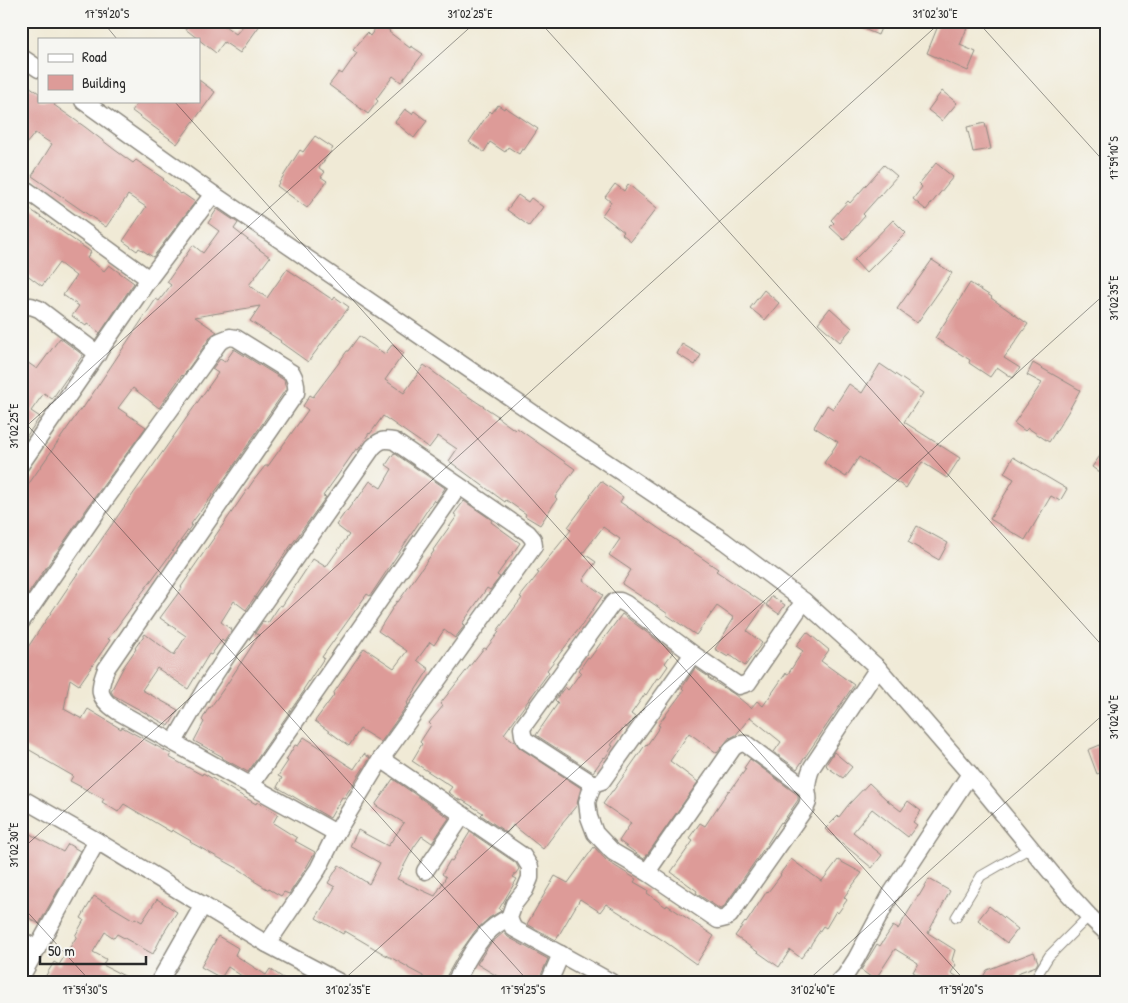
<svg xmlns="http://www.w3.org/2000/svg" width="1128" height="1003" viewBox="0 0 1128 1003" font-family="'Patrick Hand',sans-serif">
  <rect width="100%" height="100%" fill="#f6f6f2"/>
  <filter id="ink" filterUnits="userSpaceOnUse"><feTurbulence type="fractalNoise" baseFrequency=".02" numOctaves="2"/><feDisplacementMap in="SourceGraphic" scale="10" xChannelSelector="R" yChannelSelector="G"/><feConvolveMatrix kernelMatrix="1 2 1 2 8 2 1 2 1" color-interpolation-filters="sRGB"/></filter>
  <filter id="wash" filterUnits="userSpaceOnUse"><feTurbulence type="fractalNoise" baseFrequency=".0096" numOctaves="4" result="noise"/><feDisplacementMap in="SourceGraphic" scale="20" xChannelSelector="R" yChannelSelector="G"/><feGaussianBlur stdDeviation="1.12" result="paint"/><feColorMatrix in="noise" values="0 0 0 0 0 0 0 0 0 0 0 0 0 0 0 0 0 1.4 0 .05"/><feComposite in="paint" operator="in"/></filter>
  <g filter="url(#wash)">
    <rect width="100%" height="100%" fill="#f0ead6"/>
    <g id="blocks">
      <g fill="#dd9b98">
        <path d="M175 21H218L236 34 243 26 236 21H263L240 53 224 42 216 53Z"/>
        <path d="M845 21H884L878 35Z"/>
        <path d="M940 21H970L960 45 976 52 968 71 927 53Z"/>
        <path d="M379 23 390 31 389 32 410 48 411 46 423 54 401 82 393 76 376 99 378 101 368 114 329 85 339 72 342 74 357 53 353 50 367 33 370 36Z"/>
        <path d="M199 80 215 92 177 144 132 111 139 101H199Z"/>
        <path d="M26 84 39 93V101H57L54 105 85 127 115 150 133 163 136 160 164 179 163 180 181 194 182 193 195 202 153 257 139 248 137 251 123 241 146 207 128 195 106 227 32 176 52 144 35 133 21 150V90Z"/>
        <path d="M942 91 957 103 942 121 928 110Z"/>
        <path d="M498 105 504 109 505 107 538 129 524 150 522 149 519 154 508 147 505 152 490 142 484 152 469 142 490 111 492 113Z"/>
        <path d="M405 109 412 114 414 111 427 121 414 138 395 122Z"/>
        <path d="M985 123 991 149 973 152 967 127Z"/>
        <path d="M315 136 333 148 319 168 325 172 321 177 327 181 307 208 277 186 300 150 303 152Z"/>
        <path d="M936 163 953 177 926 210 913 199 922 187 919 184Z"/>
        <path d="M884 165 897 176 863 214 865 216 844 240 830 227 834 223 831 220 848 201 850 203Z"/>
        <path d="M615 184 624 191 628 184 657 208 631 241 622 234 624 232 602 215 611 202 605 197Z"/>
        <path d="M518 195 528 202 531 198 543 207 529 226 507 210Z"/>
        <path d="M21 203 91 252 87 258 104 271 109 265 134 283 100 333 87 323 86 326 72 316 79 306 63 295 76 276 59 263 42 286 26 274H21Z"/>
        <path d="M217 209 238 223 234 229 256 246V247L270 257 249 285 267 298 287 269 333 300 335 297 349 307 308 362 280 342 281 341 250 321 260 306 195 317 217 332 212 335 183 376 182 375 159 408 133 388 118 408 146 427 97 494 21 604V495L82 407 83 408 156 299 159 301 171 285 167 282 193 245 203 253 219 231 208 223Z"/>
        <path d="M893 220 906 233 866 273 854 260Z"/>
        <path d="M932 260 952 273 917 323 897 309Z"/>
        <path d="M970 283 992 297 991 298 1028 324 1004 358 1020 368 1013 378 997 367 990 377 969 363 970 360 935 338Z"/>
        <path d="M764 290 779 303 765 320 750 308Z"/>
        <path d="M830 308 852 328 840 342 818 323Z"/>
        <path d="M359 336 385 354 392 345 404 353 385 380 404 393 424 365 454 387 498 416 497 417 515 430 517 428 575 469 555 497 557 499 540 525 525 516 526 514 506 500 505 502 449 461 457 449 438 436 429 448 383 416 370 434 369 433 358 450 356 449 338 475 323 496 326 497 266 580 246 610 234 601 221 622 232 630 224 642 222 640 211 655 209 654 188 689 157 668 142 690 178 710 169 726 113 695 111 691 123 668 136 649 135 648 145 634 174 655 186 636 160 618 182 588 181 587 192 571H191L254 480 265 466H268L308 410 303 406 310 395 313 397 338 364 347 351H348Z"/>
        <path d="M60 338 83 355 52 399 44 393 31 411 40 417 21 444V393L28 383 21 378V358L37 369Z"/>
        <path d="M682 344 701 355 695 365 677 354Z"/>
        <path d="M234 349 284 380 286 389 226 477 191 524 192 525 108 639 110 640 79 685 70 679 64 709 82 719 88 709 121 729 122 727 171 754 169 757 202 775 203 773 256 804 257 802 278 814 273 823 297 838 295 841 315 852 303 873 289 894 284 892 281 896 269 889V890L254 881V879L239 869 190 842 191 841 172 830 171 832 124 804 118 812 102 802 104 799 70 781 73 776 40 757V756L21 745V678L26 671 21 668V647L26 650 71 583 129 500 218 373 212 369 220 359 225 362Z"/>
        <path d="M1033 363 1080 390 1068 412 1049 442 1028 428 1025 431 1014 423 1042 383 1027 375Z"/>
        <path d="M880 364 923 393 904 422 960 458 947 478 922 462 906 488 859 457 846 477 824 463 838 442 814 427 827 405 833 409 849 384 862 393Z"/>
        <path d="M1107 446V478L1092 467Z"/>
        <path d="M394 453 445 488 436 502 434 500 370 596 367 594 322 657 324 658 303 690 304 691 248 772 222 758 223 757 194 741 204 722 202 720 209 707 210 708 227 684 259 635 255 633 263 621 268 623 280 605 282 606 313 559 326 567 349 535 336 525 346 511H347L357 497 358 498 370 481 381 488 392 469 386 465Z"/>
        <path d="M1013 457 1067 489 1060 501 1051 496 1025 540 990 519 1014 479 1004 473Z"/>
        <path d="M601 481 623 497 620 502 718 569 716 571 765 604 747 631 762 643 745 666 730 655 728 657 715 649 734 618 717 606 696 635 667 615 668 614 648 600V601L622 584 631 570 609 555 620 539 603 527 583 553 596 562 583 580 603 595 582 625 547 670 549 672 504 734 515 742 520 748 581 788 578 799 577 805 562 823V824L543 849 513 825 507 833 481 815 483 813 462 800 461 801 448 792 452 787 412 761 422 744 420 742 431 725 429 723 443 706 440 704 484 648 486 649 499 632 497 631 522 598 520 597 539 573 537 572 571 530 568 527 591 496 590 495Z"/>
        <path d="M464 501 492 520 491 522 520 543 497 575 500 577 490 590 487 588 462 624 465 625 455 638 444 630 434 645 430 642 417 660 429 669 407 703 408 704 381 742 360 729 349 746 315 721 334 695 333 694 344 678 364 648 394 668 407 651 378 631 397 601 398 602 434 551 433 550 457 516 454 514Z"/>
        <path d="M917 526 948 543 939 560 908 542Z"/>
        <path d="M772 596 785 605 779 614 766 605Z"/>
        <path d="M622 614 673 652 665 663 668 666 659 679 657 678 646 695 645 694 631 714 635 717 627 728 625 726 611 745 613 746 605 758 604 757 593 772 536 735 558 703 555 700 565 687 568 690 581 672 579 670 588 657 590 658 600 644Z"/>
        <path d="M807 632 829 650 821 661 854 685 797 769 774 752 781 742 750 717 736 735 730 738V737L717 753 689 733 670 761 698 782 644 859 619 841 631 823 603 804 612 791H613L646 744 647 745 660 726 658 725 684 690 682 688 695 668 709 677 708 678 734 694 751 708 757 701 763 706 786 673 788 674 803 651 796 646Z"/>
        <path d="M304 737 354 769 364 754 370 758 344 798 342 797 330 818 277 787 282 778 278 776 288 761 286 760 295 745 298 746Z"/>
        <path d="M1100 745 1107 763V770L1097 774 1088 750Z"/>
        <path d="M834 752 852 767 843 778 827 767V766L826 765Z"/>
        <path d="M750 759 798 795V800L782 823 781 822 767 844 723 908 720 909 696 893 697 891 671 872 693 841 689 838 700 823 705 826 729 790 730 791 746 769 744 768Z"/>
        <path d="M393 779 449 818 432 843 422 836 414 847 397 879 435 896 446 877 442 874 450 860 452 861 470 832 516 863 519 869 513 877 517 879 499 909 501 911 489 918 475 931 459 954 446 977 445 982H431L423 978V976L408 968V967L390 957H389L345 931 343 934 316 918 335 887 328 883 339 865 369 884 380 863 350 846 358 830 388 846 404 823 375 805Z"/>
        <path d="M869 783 888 801 901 811 908 801 921 811 913 822 917 825 908 837 872 809 853 832 882 855 872 868 825 829 838 816 839 817 849 804Z"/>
        <path d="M21 829 63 852 68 844 80 851 39 924 21 913Z"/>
        <path d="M594 847 607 861 636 879 634 882 648 890 647 893 666 907 667 905 714 936 696 964 664 941 606 904 600 912 580 899 556 940 527 924 555 876 568 883Z"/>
        <path d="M791 859 821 881H822L838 860 862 873 844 897 847 900 838 913 836 911 826 928 823 926 811 944V945L801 958 790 950 779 967 735 936 745 922 746 923 767 891 768 892 781 875 780 874Z"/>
        <path d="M929 879 950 891 928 933 955 950 952 960 956 965 951 973 966 982H931L913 972 918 963 895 949 875 980 861 970 877 944 880 946 893 926 898 929 918 896H919Z"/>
        <path d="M94 896 134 920 135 918 142 922 157 899 177 912 163 934 153 954 117 934 114 938 105 932 93 952 106 959 103 965 136 982H42L54 962 59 965 77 936H75L84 920 81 918Z"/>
        <path d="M989 906 1018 929 1007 943 978 920Z"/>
        <path d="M504 932 508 937 548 959 538 982H507L477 964 490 944Z"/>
        <path d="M218 936 238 948 235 955 266 975 270 969 289 982H251L228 967 221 978 201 967Z"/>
        <path d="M1034 952 1038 962 1036 966 1020 972 1014 982H980L987 970Z"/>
      </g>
    </g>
  </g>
  <g filter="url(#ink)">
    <use href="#blocks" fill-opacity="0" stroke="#8e8a80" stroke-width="1"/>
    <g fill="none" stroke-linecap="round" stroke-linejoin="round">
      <defs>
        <g id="lane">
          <path d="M956 917 981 876 1030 848"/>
          <path d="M1033 982 1049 956 1089 916"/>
        </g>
        <g id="street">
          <path d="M21 57 39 69"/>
          <path d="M83 101 213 194 533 413 724 541 804 601 878 668 970 774 1067 892 1089 916 1107 933"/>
          <path d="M21 186 149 279"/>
          <path d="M21 307 31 306 39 309 98 354"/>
          <path d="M21 464 149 279 213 194"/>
          <path d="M21 622 105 500 220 341 230 337 236 338 292 373C296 380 297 385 296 393L106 669C98 691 97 697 117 711L336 833"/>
          <path d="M693 654 602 781 593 784 525 740 523 735 522 728 612 604 615 601H620L626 604 693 654 739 686 748 683 804 601"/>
          <path d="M174 742 205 689 230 651 373 447C380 440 384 439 394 441L528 533 533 539 534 546 381 759 336 833 318 869 267 944"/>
          <path d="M381 759 523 856 530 867V878L525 890 514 904 509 918 513 928 611 982"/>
          <path d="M593 784 587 802 589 817 595 833 613 852 647 872 718 920 726 918 730 915 806 807C810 800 808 796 807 789 807 782 809 774 812 767L878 668"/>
          <path d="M251 785 459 486"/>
          <path d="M21 798 97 841 267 944 339 982"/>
          <path d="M425 871 463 815"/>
          <path d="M647 872 733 748C738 744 741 743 746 744L807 789"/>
          <path d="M21 940 37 949"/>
          <path d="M21 977 97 841"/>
          <path d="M159 982 203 905"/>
          <path d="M455 982C466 963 477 939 495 926 499 923 504 920 509 918"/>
          <path d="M549 982 561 954"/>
          <path d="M839 982 845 976 856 959 891 894 970 774"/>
        </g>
      </defs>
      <use href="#lane" stroke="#8e8a80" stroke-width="11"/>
      <use href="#street" stroke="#8e8a80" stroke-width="19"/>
      <use href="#lane" stroke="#fff" stroke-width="9"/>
      <use href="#street" stroke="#fff" stroke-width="16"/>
    </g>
  </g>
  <path fill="none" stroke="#2b2b2b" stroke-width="1" stroke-opacity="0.45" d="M102 21 117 39M539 21 1107 651M977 21 1107 165M174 101 966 982M21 418 529 982M21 431 477 21M21 850 942 21M21 905 91 982M341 982 1107 292M806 982 1107 711"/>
  <rect width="1128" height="1003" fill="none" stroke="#f6f6f2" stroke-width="55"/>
  <rect x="38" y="38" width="162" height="65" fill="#f6f6f2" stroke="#a5a5a2"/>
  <rect x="48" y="54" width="25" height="8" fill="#ffffff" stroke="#a5a5a2"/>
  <text x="82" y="62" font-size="15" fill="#2b2b2b">Road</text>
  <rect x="48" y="75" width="25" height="15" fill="#dd9b98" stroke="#a5a5a2"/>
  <text x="82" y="88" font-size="15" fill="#2b2b2b">Building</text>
  <path d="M40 956v8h106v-8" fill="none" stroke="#2b2b2b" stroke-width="2.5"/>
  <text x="48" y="956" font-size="15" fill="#2b2b2b" stroke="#f6f6f2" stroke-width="4" paint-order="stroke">50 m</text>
  <rect x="28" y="28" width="1072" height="948" fill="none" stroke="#2b2b2b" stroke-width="2"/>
  <g font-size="12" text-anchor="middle" fill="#2b2b2b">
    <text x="107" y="18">17°59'20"S</text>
    <text x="470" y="18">31°02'25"E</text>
    <text x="935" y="18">31°02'30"E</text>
    <text transform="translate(1114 158) rotate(-90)" y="4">17°59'10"S</text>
    <text transform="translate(1114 298) rotate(-90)" y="4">31°02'35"E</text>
    <text transform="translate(14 426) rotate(-90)" y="4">31°02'25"E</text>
    <text transform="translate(1114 717) rotate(-90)" y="4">31°02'40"E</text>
    <text transform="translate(14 845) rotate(-90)" y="4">31°02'30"E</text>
    <text x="85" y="994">17°59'30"S</text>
    <text x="348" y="994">31°02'35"E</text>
    <text x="523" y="994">17°59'25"S</text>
    <text x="813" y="994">31°02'40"E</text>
    <text x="961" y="994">17°59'20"S</text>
  </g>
</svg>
